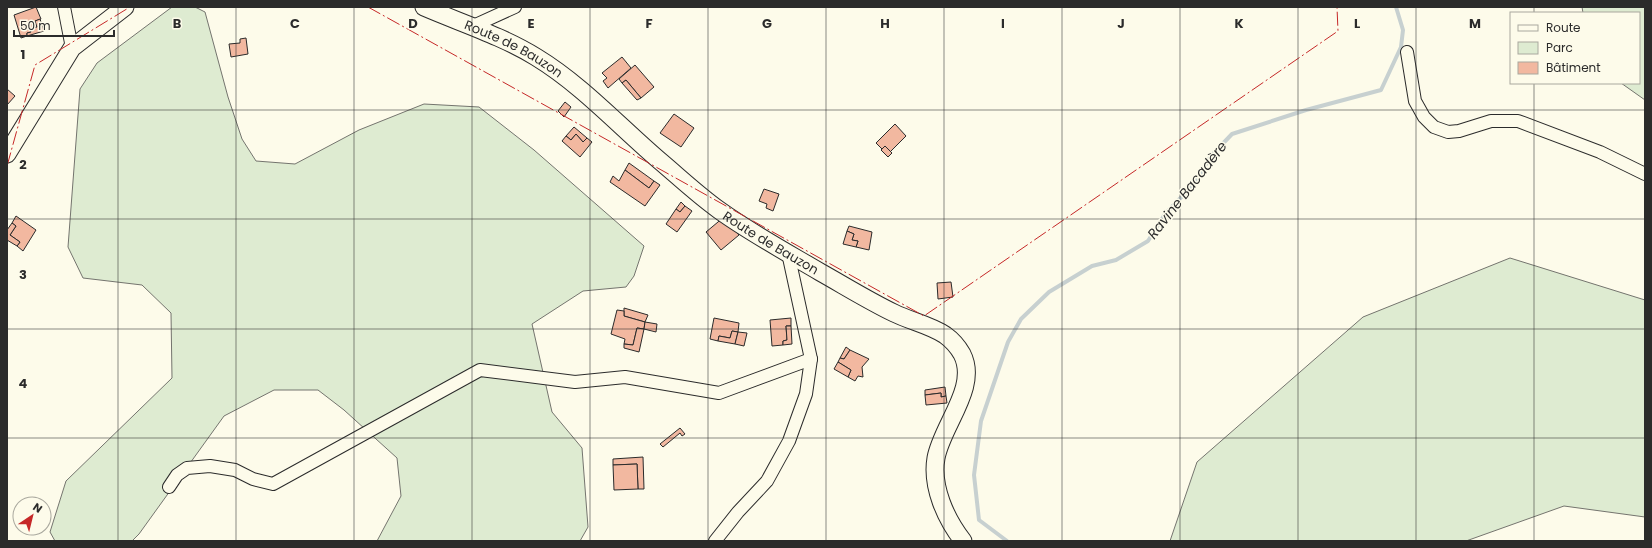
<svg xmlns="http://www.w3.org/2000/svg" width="1652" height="548" viewBox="0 0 1652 548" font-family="Poppins,sans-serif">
  <rect width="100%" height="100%" fill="#fdfbea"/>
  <g fill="#deebd1" stroke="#74746e">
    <path d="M172 7H195L205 12 228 97 242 139 256 161 295 164 359 130 424 104 479 107 534 150 644 246 634 276 626 287 583 291 532 324 552 412 582 448 588 527 580 541H377L401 496 397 458 344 410 318 390H274L224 416 139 534 132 541H55L50 532 66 481 172 378 171 313 142 285 83 278 68 247 80 89 97 63Z"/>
    <path d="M1582 7H1645V100L1621 83H1639V13H1583Z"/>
    <path d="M1510 258 1645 300V517L1564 506 1466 541H1170L1197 462 1363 317Z"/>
  </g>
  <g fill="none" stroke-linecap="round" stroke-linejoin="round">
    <path stroke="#c7d0d0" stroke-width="4" d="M1007 541 979 520 974 475 981 421 1008 342 1021 319 1049 292 1092 266 1116 260 1148 241 1165 214 1195 183 1210 157 1232 134 1306 110 1381 90 1401 47 1403 30 1396 7"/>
  </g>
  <g fill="#f2b8a0" stroke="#2b2b2b">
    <path d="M36 7 41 19 35 21 37 27 30 29 31 32 27 33V36L21 38 14 15Z"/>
    <path d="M40 19 44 31 27 36V33L31 32 30 29 37 27 35 21Z"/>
    <path d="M246 38 248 54 231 57 229 44 240 43V39Z"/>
    <path d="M622 57 631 68 608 88 603 81 607 78 602 73Z"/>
    <path d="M635 65 654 87 641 98 626 80 622 83 619 79Z"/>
    <path d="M626 80 641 98 637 100 622 83Z"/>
    <path d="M7 89 15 96 7 105Z"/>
    <path d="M565 102 571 107 564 117 558 111Z"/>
    <path d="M674 114 694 128 681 147 660 133Z"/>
    <path d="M895 124 906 136 890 152 885 146 882 149 876 143Z"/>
    <path d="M574 127 587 138 583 142 576 134 571 140 566 136Z"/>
    <path d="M576 134 583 142 587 138 592 142 580 157 562 141 566 136 571 140Z"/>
    <path d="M885 146 892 153 888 157 881 150Z"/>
    <path d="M629 163 654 181 649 188 625 170Z"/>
    <path d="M625 170 649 188 654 181 660 185 645 206 610 182 613 176 619 181Z"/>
    <path d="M764 189 779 194 773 211 766 208 767 204 759 201Z"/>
    <path d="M681 202 685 206 680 212 676 209Z"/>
    <path d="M685 206 692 211 677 232 666 224 676 209 680 212Z"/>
    <path d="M16 216 36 230 23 251 17 246 20 242 10 235 16 226 12 223Z"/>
    <path d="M724 217 739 235 721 250 706 232Z"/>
    <path d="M12 223 16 226 10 235 20 242 17 246 7 240V230Z"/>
    <path d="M849 226 872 232 869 250 856 247 858 241 852 240 854 234 847 231Z"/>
    <path d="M847 231 854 234 852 240 858 241 856 247 843 244Z"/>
    <path d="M951 282 953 297 938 299 937 283Z"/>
    <path d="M624 308 648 315 645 322 624 316Z"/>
    <path d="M617 310 624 311V316L645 322 644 329 637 328 633 345 624 344 625 339 611 334Z"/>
    <path d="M714 318 739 323 738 332 732 331 730 338 719 336 718 341 710 339Z"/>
    <path d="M791 318V326H786L787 340 783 341V345L772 346 770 320Z"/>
    <path d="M645 322 657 324 656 332 644 329Z"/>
    <path d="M786 326H791L792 344 783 345V341L787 340Z"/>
    <path d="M637 328 644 329 639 352 624 348V344L633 345Z"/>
    <path d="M732 331 738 332 735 344 718 341 719 336 730 338Z"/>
    <path d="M738 332 747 333 744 346 735 344Z"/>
    <path d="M846 347 850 350 844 359 840 358Z"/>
    <path d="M850 350 869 359 862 367 863 377 858 376 855 381 848 377 851 370 838 362 840 358 844 359Z"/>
    <path d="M838 362 851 370 848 377 834 369Z"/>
    <path d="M945 387 946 396 941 397V393L925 395V390Z"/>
    <path d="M941 393V397L946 396 947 403 926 405 925 395Z"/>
    <path d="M680 428 685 434 682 436 680 433 663 447 660 444Z"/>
    <path d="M643 457 644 489H638L637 464 613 465V459Z"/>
    <path d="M637 464 638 489 614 490 613 465Z"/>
  </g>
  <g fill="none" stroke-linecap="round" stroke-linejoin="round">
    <defs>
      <g id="street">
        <path d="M64 7 72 48"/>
        <path d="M471 27 515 7"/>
        <path d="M1407 52 1415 101 1424 117 1434 127 1448 132 1459 131 1491 121H1518L1600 152 1645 174"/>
        <path d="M169 487 177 475 187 468 210 466 235 470 253 479 273 484 480 370 575 382 625 377 719 393 811 359"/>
        <path d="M715 541 738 512 767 481 789 441 806 394 811 359 788 253"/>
      </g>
      <g id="secondary">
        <path id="s1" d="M424 7C461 23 502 36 536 57 582 85 619 126 660 161 679 177 698 195 719 210 751 233 786 252 820 272 845 286 869 301 894 313 910 321 930 325 945 335 952 340 958 347 962 354 979 387 942 425 936 458 931 487 946 519 963 541"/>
        <path d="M7 154 72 48 125 7"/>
      </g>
    </defs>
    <use href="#street" stroke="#2b2b2b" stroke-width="14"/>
    <use href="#secondary" stroke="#2b2b2b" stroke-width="19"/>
    <use href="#street" stroke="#fdfbea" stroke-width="12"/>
    <use href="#secondary" stroke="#fdfbea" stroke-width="17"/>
    <g stroke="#c62828" stroke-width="1" stroke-dasharray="14 3 2 3" stroke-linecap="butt">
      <path d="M368 7 924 316 1338 31 1337 7"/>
      <path d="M7 166 35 65 130 7"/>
    </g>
  </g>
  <path fill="none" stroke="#2b2b2b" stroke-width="1" stroke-opacity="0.55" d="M118 7V541M236 7V541M354 7V541M472 7V541M590 7V541M708 7V541M826 7V541M944 7V541M1062 7V541M1180 7V541M1298 7V541M1416 7V541M1534 7V13M1534 83V541M7 110H1645M7 219H1645M7 329H1645M7 438H1645"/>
  <g text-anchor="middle" stroke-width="3" stroke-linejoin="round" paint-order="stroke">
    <g font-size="13" fill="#2b2b2b" stroke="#fdfbea">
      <text dy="5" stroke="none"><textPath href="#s1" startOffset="99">Route de Bauzon</textPath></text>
      <text dy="5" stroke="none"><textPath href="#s1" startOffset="423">Route de Bauzon</textPath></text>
    </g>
    <g font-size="14" font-style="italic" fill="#2b2b2b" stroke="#fdfbea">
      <text transform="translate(1187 190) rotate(-52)" y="5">Ravine Bacadère</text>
    </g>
  </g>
  <g font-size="13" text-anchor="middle" font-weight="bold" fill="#2b2b2b" stroke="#fdfbea" stroke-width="3" stroke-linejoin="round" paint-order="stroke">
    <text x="177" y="28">B</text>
    <text x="295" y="28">C</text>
    <text x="413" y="28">D</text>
    <text x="531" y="28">E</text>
    <text x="649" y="28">F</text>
    <text x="767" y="28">G</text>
    <text x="885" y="28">H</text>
    <text x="1003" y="28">I</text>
    <text x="1121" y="28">J</text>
    <text x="1239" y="28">K</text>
    <text x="1357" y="28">L</text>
    <text x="1475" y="28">M</text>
    <text x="23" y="59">1</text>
    <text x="23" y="169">2</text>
    <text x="23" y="279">3</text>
    <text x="23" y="388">4</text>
  </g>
  <rect width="1652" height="548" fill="none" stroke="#2b2b2b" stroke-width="16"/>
  <rect x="1510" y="12" width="130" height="72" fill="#fdfbea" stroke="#a9a89e"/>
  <rect x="1518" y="25" width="20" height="6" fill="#fdfbea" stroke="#a9a89e"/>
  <text x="1546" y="32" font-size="12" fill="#2b2b2b">Route</text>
  <rect x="1518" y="42" width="20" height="12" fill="#deebd1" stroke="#a9a89e"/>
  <text x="1546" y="52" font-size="12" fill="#2b2b2b">Parc</text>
  <rect x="1518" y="62" width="20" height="12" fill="#f2b8a0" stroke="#a9a89e"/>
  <text x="1546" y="72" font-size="12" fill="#2b2b2b">Bâtiment</text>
  <g transform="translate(32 516) rotate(35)"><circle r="19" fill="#fdfbea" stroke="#a9a89e"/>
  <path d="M0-3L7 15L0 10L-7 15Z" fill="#c62828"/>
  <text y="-6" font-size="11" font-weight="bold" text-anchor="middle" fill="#2b2b2b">N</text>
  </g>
  <path d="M14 30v6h100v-6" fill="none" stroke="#2b2b2b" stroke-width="2"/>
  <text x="20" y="30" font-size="12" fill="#2b2b2b" stroke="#fdfbea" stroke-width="3" paint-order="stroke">50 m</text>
</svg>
